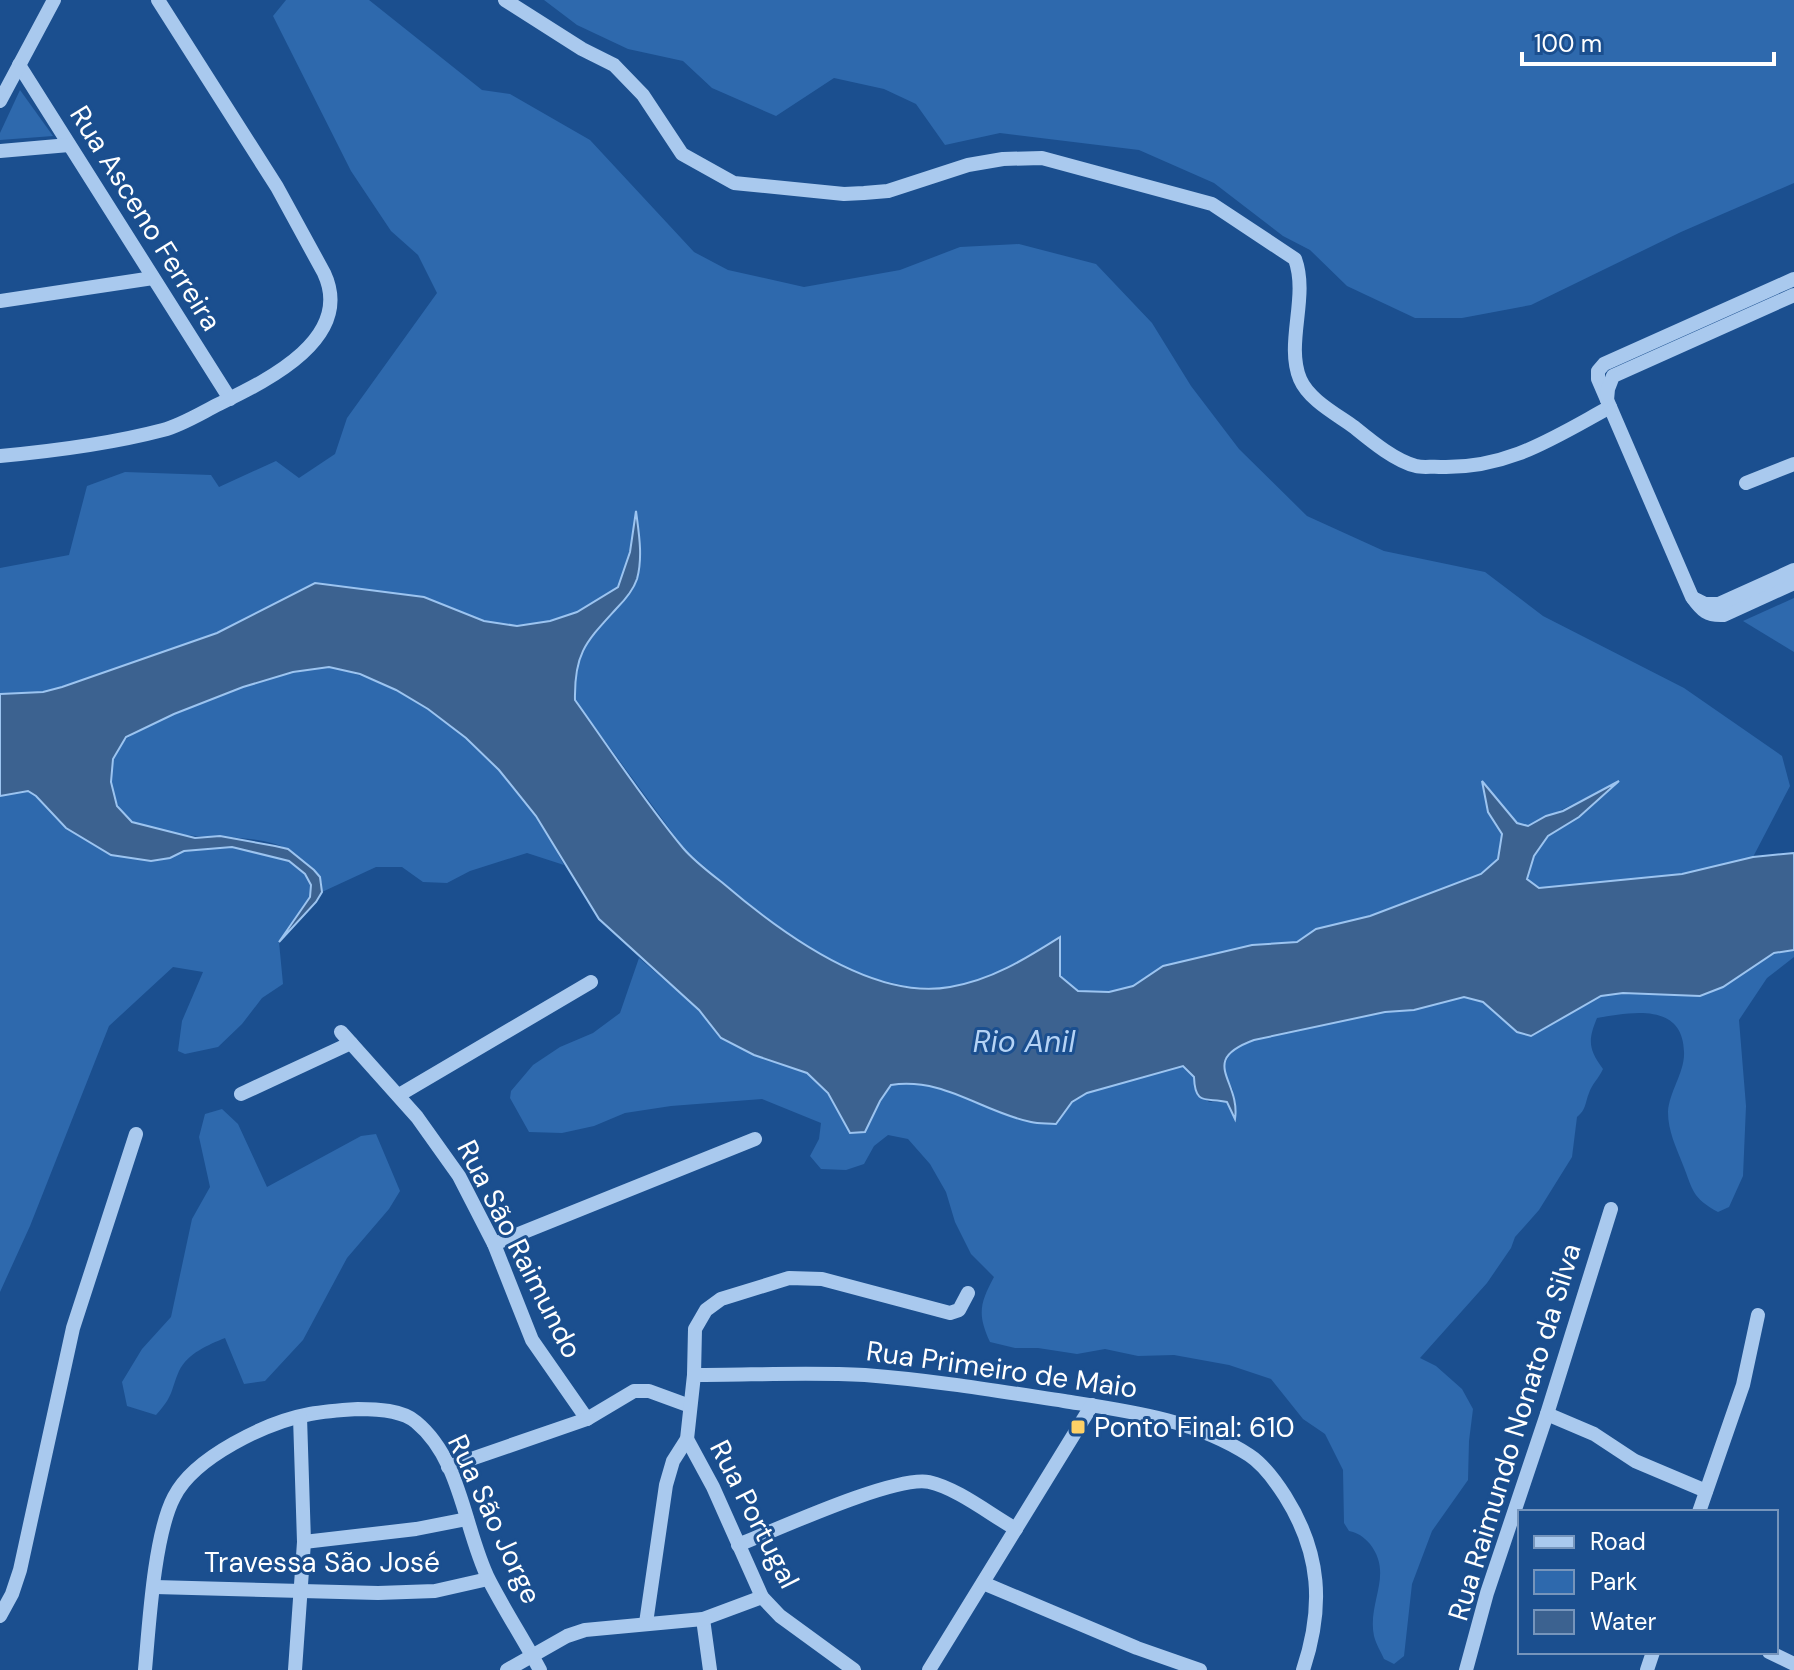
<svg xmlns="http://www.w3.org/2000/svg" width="1794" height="1670" viewBox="0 0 1794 1670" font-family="'DM Sans',sans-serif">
  <rect width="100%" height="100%" fill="#1b4f8f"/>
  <g fill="#2e69ad">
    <path d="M286 0H369L482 90 510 94 590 140 694 252 728 270 804 287 900 270 960 247 1019 244 1096 264 1152 323 1191 386 1239 449 1307 516 1384 551 1485 572 1543 616 1684 688 1782 756 1790 786 1753 857 1682 874 1539 888 1527 879 1534 856 1548 836 1579 817 1615 784 1528 826 1517 823 1483 782 1488 812 1502 834 1498 859 1481 874 1370 916 1317 929 1297 942 1252 945 1163 966 1133 986 1109 992 1078 991 1060 976V938L1024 960 990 977 948 988 910 987 859 975 805 946 740 897 685 850 575 700 574 672 585 643 631 593 636 515 630 552 618 587 578 612 550 621 517 626 484 621 424 597 315 583 217 633 62 687 43 692 0 694V568L69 555 87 486 125 472 211 475 219 487 276 461 299 478 335 454 347 418 437 293 418 255 391 231 351 171 273 16Z"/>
    <path d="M544 0H1794V183L1681 232 1531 305 1462 318H1415L1347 286 1310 250 1283 236 1214 183 1139 150 1000 133 945 145 916 104 884 89 834 78 776 116 712 88 683 61 628 49 577 25Z"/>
    <path d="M20 90 53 136 0 140V133Z"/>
    <path d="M1794 598V652L1743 621Z"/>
    <path d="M329 667C413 685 489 745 536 817 547 832 555 849 564 865L527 853 470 871 447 883 423 882 402 867H376L322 892V883C312 873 300 856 287 849 234 820 104 866 112 768 113 750 124 738 139 731 199 701 262 675 329 667Z"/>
    <path d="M28 791 36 796 66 828 112 855 151 861 170 858 184 851 232 847 289 861 305 874 312 885 310 897 279 942 283 984 262 998 242 1024 218 1047 185 1054 178 1051 182 1021 203 972 173 967 109 1026 30 1226 0 1292V796Z"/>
    <path d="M1794 950V957L1767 978 1739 1020 1746 1106 1743 1176 1729 1207 1718 1212C1692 1198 1693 1190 1683 1165 1676 1147 1668 1131 1668 1112 1669 1092 1685 1072 1684 1052 1683 1002 1631 1012 1597 1018 1588 1040 1588 1049 1603 1069 1599 1078 1592 1084 1589 1093 1585 1103 1586 1110 1577 1117L1572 1157 1539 1210 1515 1237 1511 1248 1487 1283 1420 1358 1436 1366 1462 1389 1473 1409 1469 1441 1468 1480 1432 1531 1412 1584 1404 1656 1394 1664 1384 1659C1381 1652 1376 1644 1374 1636 1367 1602 1394 1575 1370 1544 1363 1536 1358 1533 1349 1531L1344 1523 1343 1470 1325 1434 1303 1419 1271 1379 1229 1365 1174 1355 1138 1356 1105 1349 1077 1354 1038 1348H1015L990 1342C977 1314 980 1303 994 1277L971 1254 955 1222 946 1192 930 1164 908 1139 888 1135 874 1146 864 1164 846 1170 821 1169 810 1156 819 1139 821 1123 762 1099 671 1106 625 1113 594 1126 562 1133 529 1132 510 1098 511 1091 533 1065 560 1047 593 1033 620 1013 639 958 699 1010 721 1038 754 1055 807 1073 828 1093 843 1117 865 1132 880 1101 891 1085C945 1077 981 1111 1030 1122 1038 1123 1048 1123 1056 1124L1072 1102 1087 1093 1183 1066 1194 1077 1195 1088 1209 1102H1227L1234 1117 1233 1090 1223 1070C1228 1052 1238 1046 1254 1040L1385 1012 1414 1010 1465 997 1483 1002 1496 1014 1531 1036 1601 996 1751 968 1774 953Z"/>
    <path d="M222 1109 238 1124 267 1187 361 1136 376 1134 400 1191 389 1209 347 1258 303 1340 265 1381 244 1384 225 1338C208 1345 188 1353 179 1371 170 1392 174 1395 156 1415L127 1406 122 1382 142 1349 171 1317 192 1219 210 1187 199 1137 205 1114Z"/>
  </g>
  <path fill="#3c6290" stroke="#9cc4f0" stroke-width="2" d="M636 511C639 534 643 557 637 579 633 591 625 600 616 609 586 642 574 653 575 700 610 749 644 801 683 848 694 861 710 873 724 884 780 932 872 1001 950 987 992 980 1025 959 1060 937V976L1078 991 1109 992 1133 986 1163 966 1252 945 1297 942 1316 929 1370 916 1481 874 1498 859 1502 834 1488 812 1482 781 1517 823 1528 826 1546 816 1563 811 1619 781 1579 817 1548 836 1534 856 1527 879 1539 888 1682 874 1753 857 1794 853V950L1774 953 1723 987 1700 996 1623 993 1601 996 1531 1036 1517 1032 1483 1002 1464 997 1414 1010 1385 1012 1254 1040C1197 1061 1241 1080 1235 1119L1227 1102C1207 1097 1195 1107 1194 1077L1183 1066 1087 1093 1072 1102 1056 1124C1048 1123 1039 1124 1031 1122 982 1112 944 1077 891 1085L880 1101 865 1132 850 1133 828 1093 807 1073 754 1055 721 1038 699 1010 599 919 536 816 499 770 466 738 428 709 396 690 360 674 329 667 293 672 243 687 174 714 126 737 113 759 111 782 117 806 132 822 195 838 220 836 275 846 288 849 314 870 320 877 322 892 316 902 279 942 310 897 311 885 305 874 289 861 232 847 184 851 170 858 151 861 111 855 66 828 36 796 28 791 0 796V694L43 692 62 687 217 633 315 583 424 597 484 621 517 626 550 621 577 612 618 587 630 552Z"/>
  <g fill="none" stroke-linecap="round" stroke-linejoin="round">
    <g stroke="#a9c9ee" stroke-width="14">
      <path d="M505 0 582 49 614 65 643 95 682 154 734 183 844 194 864 193 888 191 968 165 1003 159 1042 158 1212 204 1295 259C1309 297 1285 343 1300 379 1309 400 1336 414 1354 427 1370 440 1395 461 1416 466 1423 468 1433 466 1440 467 1508 469 1553 438 1610 407"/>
      <path d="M19 65 230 399"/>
      <path d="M0 101 54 0"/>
      <path d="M0 151 69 145"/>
      <path d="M1794 279 1604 364 1598 371V379L1692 597C1702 611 1707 616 1724 615L1794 583"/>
      <path d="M0 301 153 278"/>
      <path d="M1607 400 1608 389 1613 376 1794 295"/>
      <path d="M0 456C54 451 110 444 163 430 182 425 201 413 219 404 266 381 355 339 324 273L277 187 158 0"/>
      <path d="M1746 483 1794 464"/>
      <path d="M1693 598 1705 604H1719L1794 570"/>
      <path d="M341 1032 417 1117 459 1176 494 1244 532 1340 587 1419"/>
      <path d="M241 1094 351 1043"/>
      <path d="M399 1095 591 982"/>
      <path d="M494 1244 755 1139"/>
      <path d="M694 1375C751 1375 808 1372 865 1375 931 1380 998 1391 1064 1401 1127 1411 1194 1419 1249 1455 1263 1464 1276 1482 1285 1496 1321 1553 1324 1607 1303 1670"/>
      <path d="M1547 1414 1594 1434 1635 1461 1706 1491"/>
      <path d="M687 1439 713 1487 762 1597 780 1616 854 1670"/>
      <path d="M448 1467 587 1419 634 1391H649L690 1406"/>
      <path d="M1699 1512 1743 1385 1758 1315"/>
      <path d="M304 1542 416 1529 467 1519"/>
      <path d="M738 1545C776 1530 895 1475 929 1482 957 1488 991 1515 1016 1529"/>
      <path d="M983 1583 1137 1648 1200 1670"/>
      <path d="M155 1587 378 1593 435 1591 488 1579"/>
      <path d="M0 1616 12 1594 20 1570 73 1328 136 1134"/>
      <path d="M703 1619 710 1670"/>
      <path d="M646 1623 666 1485 673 1461 687 1439 694 1375 695 1329 706 1310 721 1299 789 1278 822 1279 950 1313 959 1310 968 1293"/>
      <path d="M1769 1652 1794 1664"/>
      <path d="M145 1670C149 1626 154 1535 174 1497 194 1457 267 1422 310 1414 326 1411 342 1410 358 1409 377 1409 402 1410 416 1422 462 1460 464 1530 489 1580 505 1611 524 1640 540 1670"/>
      <path d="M295 1670 304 1542 300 1417"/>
      <path d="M507 1670 567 1636 585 1630 703 1619 762 1597"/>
      <path d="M929 1670 1092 1405"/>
      <path d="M1466 1670 1487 1593 1547 1414 1611 1209"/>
      <path d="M1647 1670 1653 1652"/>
    </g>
  </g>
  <rect fill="#ffd166" stroke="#1b4f8f" stroke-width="3" x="1070" y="1419" width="16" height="16" rx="4"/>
  <g text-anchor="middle" stroke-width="6" stroke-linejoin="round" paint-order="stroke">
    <g font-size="28" fill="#fff" stroke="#1b4f8f">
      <text transform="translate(146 218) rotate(58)" y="10">Rua Asceno Ferreira</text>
      <text transform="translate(520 1249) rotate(63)" y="10">Rua São Raimundo</text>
      <text transform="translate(1002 1369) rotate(8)" y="10">Rua Primeiro de Maio</text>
      <text transform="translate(1514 1432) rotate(-73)" y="10">Rua Raimundo Nonato da Silva</text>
      <text transform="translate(755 1514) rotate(63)" y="10">Rua Portugal</text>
      <text transform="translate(495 1519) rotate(65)" y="10">Rua São Jorge</text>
      <text x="322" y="1572">Travessa São José</text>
    </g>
    <g font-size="28" fill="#fff" stroke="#1b4f8f" text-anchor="start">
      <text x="1094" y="1437">Ponto Final: 610</text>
    </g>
    <g font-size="30" font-style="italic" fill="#b5d3f5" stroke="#1b4f8f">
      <text x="1024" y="1052">Rio Anil</text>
    </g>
  </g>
  <rect x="1518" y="1510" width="260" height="144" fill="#1b4f8f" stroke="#7695bc" stroke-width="2"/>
  <rect x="1534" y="1536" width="40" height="12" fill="#a9c9ee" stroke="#7695bc" stroke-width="2"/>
  <text x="1590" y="1550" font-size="24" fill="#ffffff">Road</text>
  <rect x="1534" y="1570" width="40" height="24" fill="#2e69ad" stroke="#7695bc" stroke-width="2"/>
  <text x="1590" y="1590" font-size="24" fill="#ffffff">Park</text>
  <rect x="1534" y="1610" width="40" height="24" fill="#3c6290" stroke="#7695bc" stroke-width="2"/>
  <text x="1590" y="1630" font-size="24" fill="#ffffff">Water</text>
  <path d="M1522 52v12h252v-12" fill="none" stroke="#ffffff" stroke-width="4"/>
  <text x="1534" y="52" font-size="24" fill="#ffffff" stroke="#1b4f8f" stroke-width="6" paint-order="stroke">100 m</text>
</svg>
